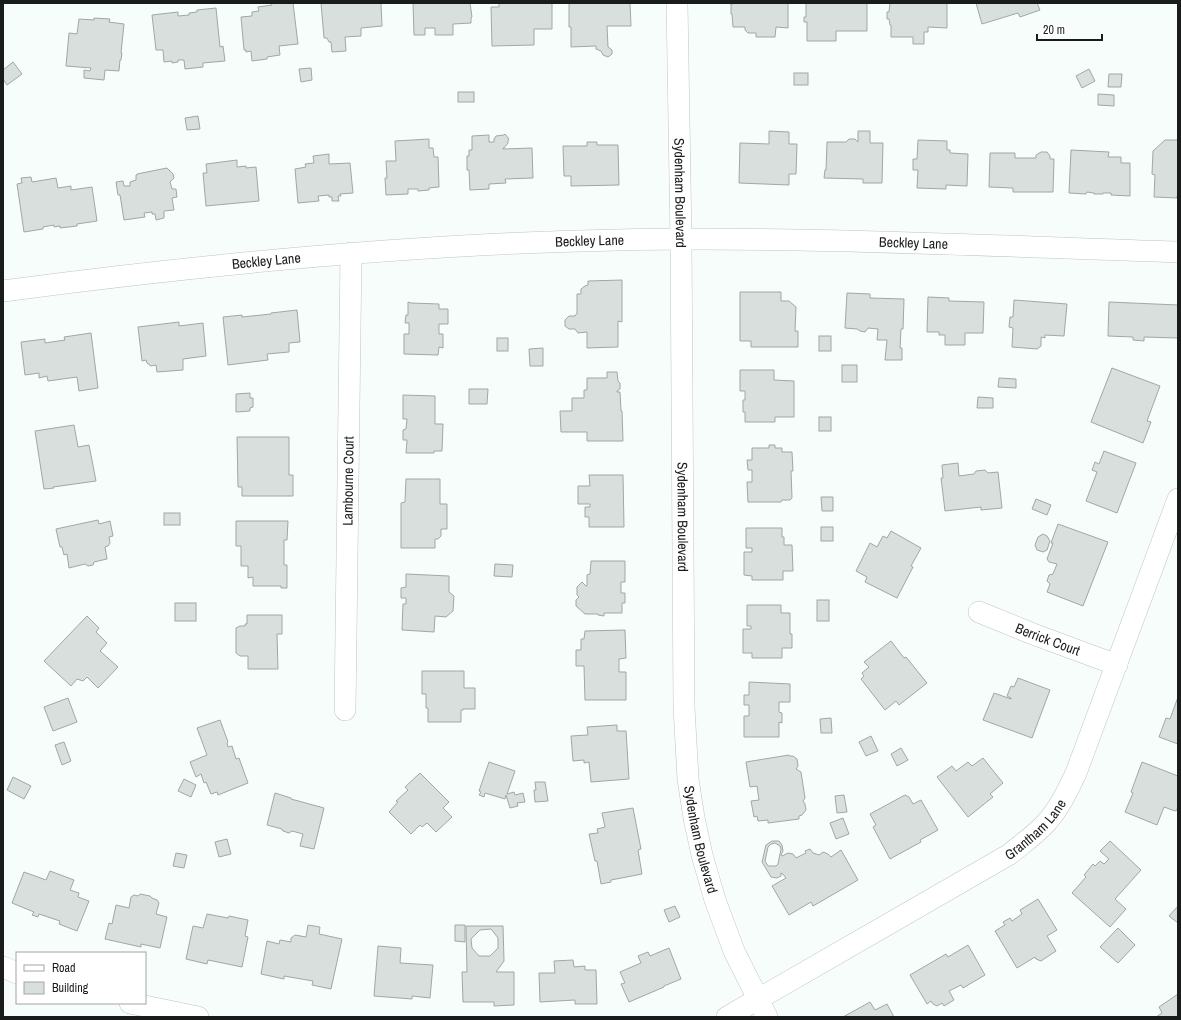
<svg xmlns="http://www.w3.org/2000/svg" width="1181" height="1020" viewBox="0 0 1181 1020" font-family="'Archivo Narrow',sans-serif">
  <rect width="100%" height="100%" fill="#f7fdfb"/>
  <g fill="#d9dfdd" stroke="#a1a7a5" fill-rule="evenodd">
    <path d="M271 3H293L298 44 279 46 280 55 267 57V59L252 61 251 51 246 52V50H244L241 17 252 16V12L259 11 258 7 272 5Z"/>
    <path d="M321 3H381L382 26 361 28V36L345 37 346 51 332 52 331 42H329L327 38H324Z"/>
    <path d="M413 3H470L472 17 471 18V23L453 24V35H435V28H425V35H414Z"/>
    <path d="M499 3H552V29H534V45L492 46 491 7H499Z"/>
    <path d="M569 3H630L631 26H607L608 47 612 50V54L608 57 603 55 601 51 596 49V46L571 47V27H569Z"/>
    <path d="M733 3H788V28L776 27 775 37H756V33H748L745 30V27H733L732 14H731V4H733Z"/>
    <path d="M806 3H867V31H836V41H807V22H804V17H806Z"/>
    <path d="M890 3H947V28L928 27V32H924V44H913V37H891V25H890L889 19H887V12H889Z"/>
    <path d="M976 3H1037L1040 10 1020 17 1018 13 982 24Z"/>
    <path d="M216 8 220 47 223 46 225 61 203 63V67L185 69 184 60H178V62L172 63V61L164 62 163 50H156L152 15 178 12V16L189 15V13L197 12V10Z"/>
    <path d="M94 18 110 19 109 22 124 24 121 53H122L121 60H120L119 71 105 70 104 80 84 78V70L90 71 91 68 66 66 69 33 77 34 79 19 94 20Z"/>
    <path d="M13 62 22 74 7 85 3 79V70Z"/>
    <path d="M311 68 312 80 301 82 299 69Z"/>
    <path d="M1089 69 1095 81 1082 88 1076 76Z"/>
    <rect x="794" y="73" width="14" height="12"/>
    <path d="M1109 74H1122L1121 87H1108Z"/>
    <rect x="458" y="92" width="16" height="10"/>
    <path d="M1098 94 1114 95V106L1098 105Z"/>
    <path d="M198 116 200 129 187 130 185 118Z"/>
    <path d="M769 131 789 132V144H797L796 174H789V185L739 183 740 143 769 144Z"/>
    <path d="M858 131H870V143H883L882 183H863V179L824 178 825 170H826L827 142H846L849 139H855L858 142Z"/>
    <path d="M505 134 509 139 508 140V143L504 148H503V149L532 148 533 178 505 179 506 183 489 184V189L470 190 469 170H467V156H469V150H472V136L489 135V142H494V139L496 136 504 135Z"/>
    <path d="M429 139V148H433L434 157H438L439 187 429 188V190L418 191V189H408V194L386 195 385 178H387L386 161H396L395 141Z"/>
    <path d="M918 140 947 141V150H950V153L968 154 967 186 946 185V189L917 188 918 170H913V159H917Z"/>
    <path d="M1165 140H1178V196H1177V198L1154 197 1155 175 1152 174 1153 151Z"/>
    <path d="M587 142H597V145H618L619 185 571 186V176H564L563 146H587Z"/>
    <path d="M1071 150 1109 152 1108 157H1121V163H1130V196L1111 195V193H1103V194H1094V193L1087 192 1086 194 1069 193Z"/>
    <path d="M1041 152H1047L1050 156V159H1054L1053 192H1013V188L989 187 990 153H1015V158H1036V155Z"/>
    <path d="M329 154V164L350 163 353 193 340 194 341 196H338L339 201H332V197H329V195L318 196 319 201 298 203 295 169 306 167 305 164 314 163 313 156Z"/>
    <path d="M237 160V167L246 166V168L256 167 259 201 206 206 203 173H207L206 164Z"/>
    <path d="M167 168 173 174 174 178 170 182 172 189H176L177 197 172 198 174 210 164 211V218L156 220 155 214H152V212L144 213 145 217 124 220 120 195H118L116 182 123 181 124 186H130V182L136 180V175H137V174Z"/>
    <path d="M31 177 32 182 56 178 58 188 71 186V190L92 187 97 221 77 224V226L60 228V226L54 227V225L43 227V229L24 232 17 184 22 183 21 178Z"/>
    <path d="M622 280V322L618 321V347L587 348V332L578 333 575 329H569L565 326V320L569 316H575L577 313V294H581V289L585 286 588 285V281Z"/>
    <path d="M740 292H781V301H789L796 307 795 331H798V347H751V341H740Z"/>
    <path d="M847 293 870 294V298L904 299 903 329H901L900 348H902V360H885L887 340H877L878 329 868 328 865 332 860 331 857 329 845 328Z"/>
    <path d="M928 297 949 298V301L984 302 983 333H965V345H945V335H939V332H927Z"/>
    <path d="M1014 300 1067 304 1064 336 1045 335V338L1041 337V346L1037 349 1012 347 1013 328 1009 327 1010 317H1013Z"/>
    <path d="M408 302 411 303 439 304V309H448V324H439V334H443V348L439 347 438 355 404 354V334H409V323H405L406 315H408Z"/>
    <path d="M1109 302 1178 305V338L1144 337V341L1133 340V337L1108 336Z"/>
    <path d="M297 310 300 342 289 343V352L267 354 268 360 228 365 223 317 242 315V317L271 314V313Z"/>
    <path d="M179 322V326L203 323 206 356 183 359V370L157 372 156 365 151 366 147 363 146 360 142 361 138 327Z"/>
    <path d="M91 333 98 388 79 391 77 377 48 381 47 376 39 378V373L25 375 21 342 45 339V343L65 340 64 337Z"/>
    <rect x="819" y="336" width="12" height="15"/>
    <rect x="497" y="338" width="11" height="13"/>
    <path d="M543 348V366H530L529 349Z"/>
    <rect x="842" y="365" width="15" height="17"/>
    <path d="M1112 368 1160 386 1147 421 1151 422 1143 443 1091 422Z"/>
    <path d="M740 370H774V380L794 381V417H775V422H745V412H743V400H745V391H740Z"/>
    <path d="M607 372H617L618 381 620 383V389L617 391V392H620L621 411H622L623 441H587V432H561L560 411H572V398H584V390H587V378H607Z"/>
    <path d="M999 378 1016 379V388L998 387Z"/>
    <path d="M469 389H488L487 404H469Z"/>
    <path d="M250 393V398H253V407L250 408V411L236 412V394Z"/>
    <path d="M403 395 435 396V424H443L442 451H434V453H406L407 440H403V430L406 429 407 419H403Z"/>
    <path d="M978 397 993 398V408H977Z"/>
    <rect x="819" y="417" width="12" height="14"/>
    <path d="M74 425 78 447 89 445 96 481 53 487 54 488 44 489 35 431Z"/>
    <path d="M237 437H289V475H293V496H242V487H238Z"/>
    <path d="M769 445H775V448H782V452H792L793 471H791L792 498 790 500H782L781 502H748L747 482H752V470H748L747 460H752V448H769Z"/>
    <path d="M1104 451 1136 463 1117 513 1086 501 1097 472 1092 470 1095 462 1099 464Z"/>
    <path d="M958 463 959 476 974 474 976 471 985 470 988 473 998 472 1002 508 981 510V507L945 511 941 478H943L942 465Z"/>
    <path d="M589 475H623L624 527H589V517H585V507H590V504H578V486H590Z"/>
    <path d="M406 479H440V504H447V529H441V536L438 539H435V548H401V503L405 502Z"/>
    <path d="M821 497H833V511H822Z"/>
    <path d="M1036 499 1051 505 1047 515 1032 509Z"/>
    <rect x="164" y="513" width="16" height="12"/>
    <path d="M98 520 99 524 110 521 113 536 109 537 110 543 108 546 105 547 107 559 94 562 93 565 88 566 85 564 69 568 67 554 64 555 62 547H60L56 529Z"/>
    <path d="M236 521H288L287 540H284V565H287V588H281V586H253V577L248 578V566H241V546H236Z"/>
    <path d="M1058 524 1108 542 1083 606 1047 592 1050 584 1047 581 1049 575 1053 574 1057 564 1049 562 1047 559 1053 543H1051Z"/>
    <rect x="821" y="527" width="12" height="14"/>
    <path d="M746 528H782V537H784V545H792L793 571H783V580H752V576L744 575V552H752V548H746Z"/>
    <path d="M891 531 921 548 911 566 913 567 897 598 865 582 867 577 856 571 870 543 877 547 883 536 887 538Z"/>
    <path d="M1043 534 1047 536 1050 541 1047 550 1043 552 1037 550 1035 545 1038 537Z"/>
    <path d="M591 561H625V582H621V593H625V603H622V613H604V616L598 615V614H585L576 606V600L579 597 577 595V587L582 582 586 586H587V575L590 574Z"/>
    <path d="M495 564 513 565 512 577 494 576Z"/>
    <path d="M406 574 449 576V592L454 596 453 611 446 617 435 616 434 632 402 630 403 604H406V598H401V588L406 587Z"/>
    <rect x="817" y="600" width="12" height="21"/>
    <rect x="175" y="603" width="21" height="18"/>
    <path d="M747 605H781V613H790V634H792V648H782V658H752V653H743V629H751V626H747Z"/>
    <path d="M247 615H282V634H277L278 669H248V656H240L236 653V628L240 626H245V624H247Z"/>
    <path d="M87 616 99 628 96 632 107 643 100 651 118 667 98 688 87 677 83 681 77 679 71 686 44 661Z"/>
    <path d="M625 630 626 658 619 659V672H626V700H585L584 666H576V650H581V639H584L585 631Z"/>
    <path d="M891 641 904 658 906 657 927 683 899 705 896 701 885 710 861 679 864 676 862 673 869 667 864 662Z"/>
    <path d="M422 671H464V688H475V709H463V710H461V722H428V708H426V694H422Z"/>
    <path d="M1018 678 1050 690 1032 738 983 720 994 693 1011 699V698L1007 696 1011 686 1014 687Z"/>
    <path d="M749 682 790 684V702H779V712L782 713V723L779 722V737H744V716H749V705H744V695H749Z"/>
    <path d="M1178 697V744L1159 737 1166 718 1170 719Z"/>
    <path d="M68 698 77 722 53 731 44 707Z"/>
    <path d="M831 718 832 733H821L820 719Z"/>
    <path d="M220 720 228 742 227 743 228 747 232 746 236 759 239 758 248 783 218 795 217 792 211 794 206 782 204 783 201 774 196 777 190 762 207 755 197 728Z"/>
    <path d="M617 725V731H626L629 779 591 782 589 762 584 763V760L573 761 571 736 588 735 587 727Z"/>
    <path d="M871 736 878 751 866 756 859 742Z"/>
    <path d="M64 742 71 761 62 765 55 745Z"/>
    <path d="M901 748 908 760 897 766 891 754Z"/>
    <path d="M789 755V756H793L797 759 798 766 796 769 801 772 805 798 803 801 805 804 806 810 802 815 799 816V819L768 823V820L758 821 757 816 754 817 751 801 759 800 757 786 750 787 746 762Z"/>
    <path d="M983 758 1003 783 990 794 993 797 968 817 937 777 952 766 956 771 968 762 972 766Z"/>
    <path d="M489 762 515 771 507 794 514 792 515 795 523 793 525 802 517 803 518 806 510 808 506 795 505 799 485 793 484 797 479 795 481 792 479 791Z"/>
    <path d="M1142 762 1178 776V806L1177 810 1175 811 1164 807 1157 825 1125 812 1133 793 1131 792Z"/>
    <path d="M420 773 449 802 443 808 452 817 436 832 427 823 422 827 420 825 411 834 389 812 398 802 396 801 408 790 405 787Z"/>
    <path d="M13 777 31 786 24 799 7 790Z"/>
    <path d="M184 779 196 785 191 797 178 791Z"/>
    <path d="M535 782H545L548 801 535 802 534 790H536Z"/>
    <path d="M275 793 291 798V799L324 808 314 849 300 846 303 834 292 831 289 833 283 831 282 829 267 825Z"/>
    <path d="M844 795 847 812 837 813 835 796Z"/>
    <path d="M905 795 909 797 913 804 921 800 938 830 920 840 921 842 890 859 873 827 876 825 870 814Z"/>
    <path d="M633 808 641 849 638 850 642 874 611 880V882L601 884 597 861H595L589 834 598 833 597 829 605 827 602 813Z"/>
    <path d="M843 818 849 834 836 839 830 823Z"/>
    <path d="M227 839 231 854 219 857 215 842Z"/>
    <path d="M772 841H779L782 845 783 851 781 855 783 856 784 855 788 853 793 854 796 858 806 853 805 851 810 849 813 853 819 855 823 852 828 854 831 857 841 850 858 880 813 906 811 902 789 915 772 886 786 878 783 874 781 873V876L777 878 771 877 762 862 766 845ZM775 843 780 846 781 849 778 864 776 866H768L765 861 768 847 771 844Z"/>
    <path d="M1110 841 1141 870 1115 899 1126 909 1110 927 1072 893 1086 877 1084 875 1093 864 1095 866 1100 861 1104 864 1109 859 1100 851Z"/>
    <path d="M176 853 187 855 184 868 173 866Z"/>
    <path d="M50 871 74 880 70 890 79 893 78 897 89 901 77 931 59 924 60 921 39 914 38 917 32 915 34 912 12 903 24 872 46 880Z"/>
    <path d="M140 894 150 896 152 898 157 900 159 903 156 914 167 917 160 948 141 944V947L105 939 109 923 112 924 116 905 129 908 131 897 134 895 138 896Z"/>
    <path d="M1038 899 1057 930 1047 936 1056 951 1041 961 1036 959 1035 957 1017 968 995 931 1005 925 1003 922 1010 918 1012 921 1022 914 1020 910Z"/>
    <path d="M675 906 680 917 669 922 664 910Z"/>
    <path d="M1178 906V923L1169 916Z"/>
    <path d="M207 914 228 918 229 916 248 920 245 936 248 937 242 967 208 960 207 964 186 959 193 926 203 928Z"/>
    <path d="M308 925 320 927 319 934 342 939 331 989 312 985 313 981 284 976V979L261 974 267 941 279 944 280 940 291 942V938L295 935 306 937Z"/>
    <path d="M455 925H465V942L455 941Z"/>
    <path d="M466 926H503L504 961 496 972H514V1005L494 1006V1002H463L462 972H467ZM491 929 498 938V948L490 956H479L472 948 471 939 480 930Z"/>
    <path d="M1118 928 1135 945 1118 963 1100 947Z"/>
    <path d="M968 945 985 975 963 988 961 985 949 991 954 1000 944 1006 942 1003 937 1006 933 1004 931 1001 927 1004 910 975 946 954 948 957Z"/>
    <path d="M378 946 401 948 400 963 433 965 430 998 412 996V999L374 996Z"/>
    <path d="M669 948 681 979 664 986V987L629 1002 621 984 625 983 620 972 641 963 638 956 648 952 650 956Z"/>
    <path d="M573 960 574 967 585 966V970H596L597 1004H575V1000L540 1002 539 973H555L554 961Z"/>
    <path d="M1178 994V1017H1156L1162 1013 1159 1007Z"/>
    <path d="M870 1002 875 1010 887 1004 894 1017H843Z"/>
  </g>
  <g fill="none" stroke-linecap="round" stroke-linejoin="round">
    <defs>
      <g id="minor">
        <path id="s1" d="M677 3 681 239 684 707 688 779 694 818 702 855 715 900 734 951 767 1017"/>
        <path id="s2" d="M3 291C206 264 411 244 616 240 803 236 991 246 1178 252"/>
        <path id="s3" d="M979 612 1033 634 1117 665"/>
        <path id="s4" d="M345 710 351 253"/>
        <path d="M3 967 17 973"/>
        <path d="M130 1003 198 1017"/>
        <path id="s5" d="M727 1017 1010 854C1022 844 1035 835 1046 823 1059 809 1068 790 1076 773L1178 499"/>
      </g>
    </defs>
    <use href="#minor" stroke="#bfc5c3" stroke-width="22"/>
    <use href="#minor" stroke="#fff" stroke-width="21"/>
  </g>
  <g text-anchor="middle" stroke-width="3.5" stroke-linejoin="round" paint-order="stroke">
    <g font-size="14" fill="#1a1c1b" stroke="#fff">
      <text dy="5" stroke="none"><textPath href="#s1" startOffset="190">Sydenham Boulevard</textPath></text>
      <text dy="5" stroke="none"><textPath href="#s2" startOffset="589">Beckley Lane</textPath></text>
      <text dy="5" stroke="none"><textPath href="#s2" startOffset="913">Beckley Lane</textPath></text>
      <text dy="5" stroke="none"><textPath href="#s2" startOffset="265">Beckley Lane</textPath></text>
      <text dy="5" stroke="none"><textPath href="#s4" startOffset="229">Lambourne Court</textPath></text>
      <text dy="5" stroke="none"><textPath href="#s1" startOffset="514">Sydenham Boulevard</textPath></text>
      <text dy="5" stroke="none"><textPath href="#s3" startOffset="74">Berrick Court</textPath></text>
      <text dy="5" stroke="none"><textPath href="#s5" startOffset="362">Grantham Lane</textPath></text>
      <text dy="5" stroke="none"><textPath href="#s1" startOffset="838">Sydenham Boulevard</textPath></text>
    </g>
  </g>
  <rect width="1181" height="1020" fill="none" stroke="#1a1c1b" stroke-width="8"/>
  <rect x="16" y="952" width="130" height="52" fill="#ffffff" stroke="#a3a4a4"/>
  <rect x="24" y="965" width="20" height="6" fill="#ffffff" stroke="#a3a4a4"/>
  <text x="52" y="972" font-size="12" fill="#1a1c1b">Road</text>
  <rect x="24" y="982" width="20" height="12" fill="#d9dfdd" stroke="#a3a4a4"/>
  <text x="52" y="992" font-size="12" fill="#1a1c1b">Building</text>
  <path d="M1037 34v6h65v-6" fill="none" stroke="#1a1c1b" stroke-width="2"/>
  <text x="1043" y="34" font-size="12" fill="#1a1c1b" stroke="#ffffff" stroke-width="3" paint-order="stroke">20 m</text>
</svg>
